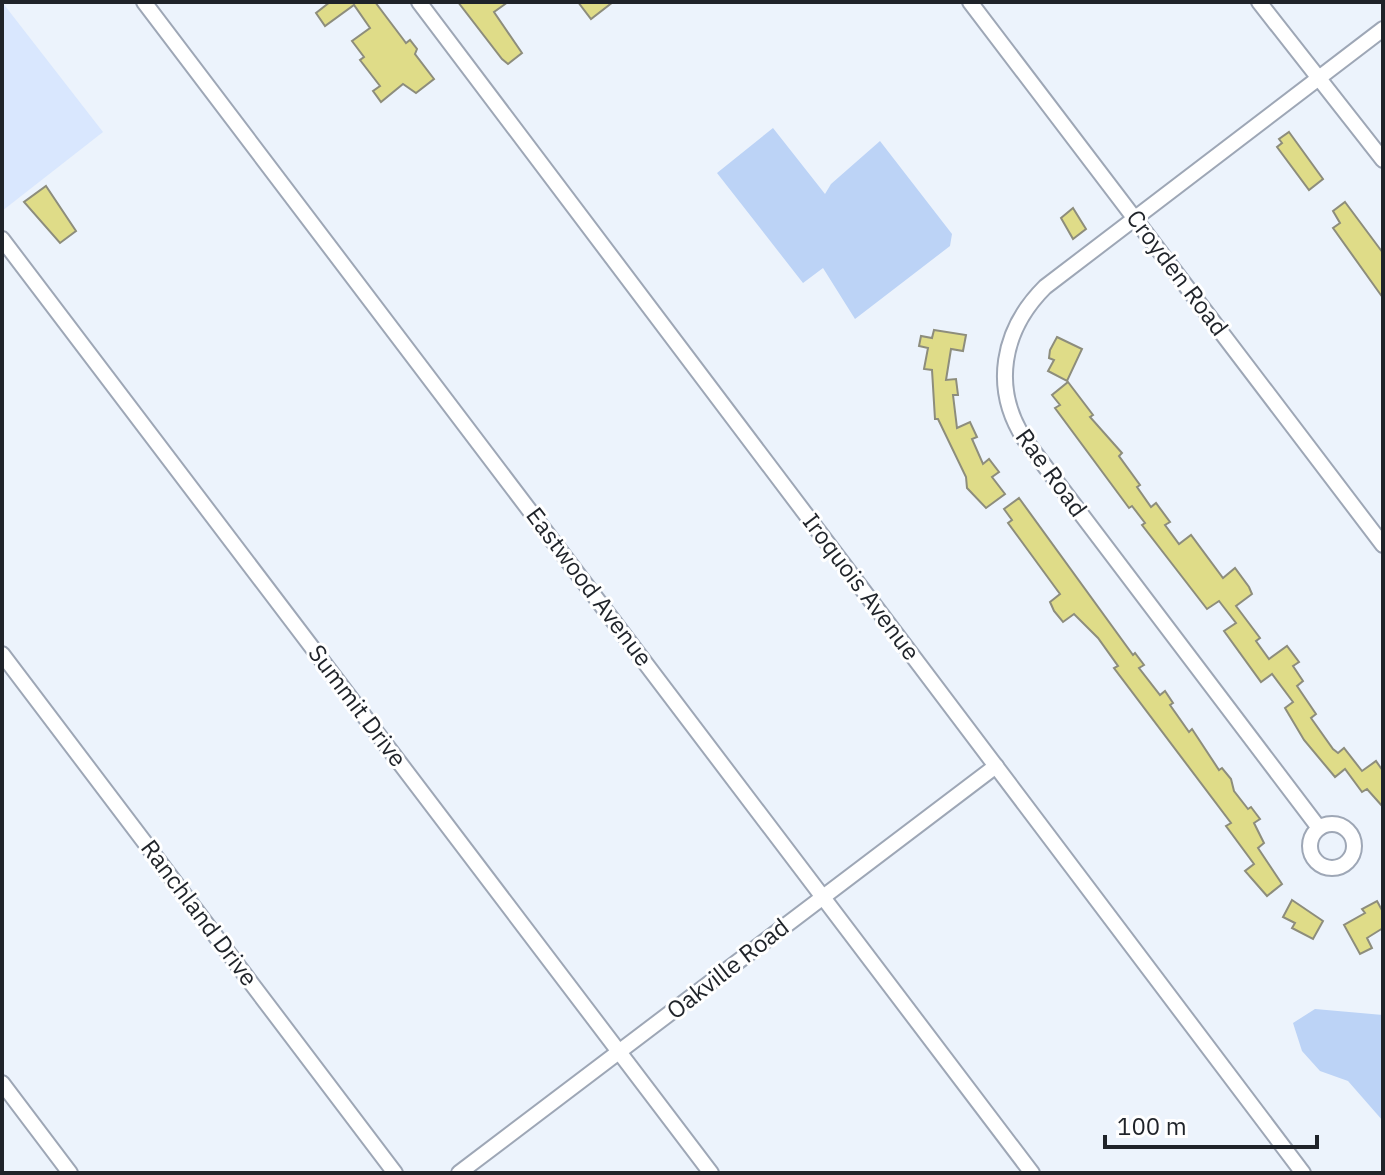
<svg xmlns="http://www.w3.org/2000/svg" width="1385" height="1175" viewBox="0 0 1385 1175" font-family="'IBM Plex Sans',sans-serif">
  <rect width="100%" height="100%" fill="#ecf3fc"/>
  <path fill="#d9e7fe" d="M2 2 103 132 2 211Z"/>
  <g fill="#bcd3f6">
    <path d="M773 128 825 194 831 184 880 141 952 234 950 246 855 319 823 268 803 283 717 173Z"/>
    <path d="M1315 1009 1383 1015V1121L1348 1081 1320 1071 1302 1051 1293 1023Z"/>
  </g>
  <g fill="#dfdc88" stroke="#8d8d7c" stroke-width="2">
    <path d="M330 2H375L403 39 406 43 410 40 417 49 415 54 434 79 416 93 403 84 381 102 373 91 380 86 360 60 364 57 352 41 370 28 354 5 325 26 316 13Z"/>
    <path d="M458 2H508L494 12 522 53 508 64 502 59Z"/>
    <path d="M578 2H613L591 19Z"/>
    <path d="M1289 132 1323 179 1309 190 1277 147 1282 143 1279 139Z"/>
    <path d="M46 186 76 231 60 243 24 202Z"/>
    <path d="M1345 202 1383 253V298L1333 228 1340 223 1333 211Z"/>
    <path d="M1073 208 1086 229 1073 239 1061 218Z"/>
    <path d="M934 330 966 335 963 351 951 349 946 380 956 379 958 395H953L957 428 970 422 977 437 972 439 983 464 989 459 999 472 992 477 1005 494 986 508 967 488 966 477 938 419H935L932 370 924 369 928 348 919 346 921 336 932 338Z"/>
    <path d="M1057 337 1082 349 1067 381 1048 371 1054 360 1049 358 1050 350Z"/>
    <path d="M1068 382 1093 415 1090 417 1122 453 1119 456 1140 485 1137 487 1151 507 1156 503 1170 522 1165 525 1179 544 1191 535 1223 578 1235 568 1249 587 1252 594 1236 606 1260 638 1256 641 1269 659 1287 646 1299 662 1293 666 1303 681 1297 686 1316 714 1311 718 1333 749 1338 753 1344 748 1362 771 1376 761 1383 771V807L1367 789 1362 792 1345 769 1335 777 1304 740 1285 708 1293 702 1272 674 1261 682 1224 631 1236 623 1219 601 1207 609 1142 525 1145 523 1132 506 1129 508 1055 408 1060 405 1052 395Z"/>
    <path d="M1019 498 1133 655 1135 653 1144 665 1139 668 1160 695 1165 691 1173 703 1170 705 1189 732 1192 729 1219 770 1222 768 1231 779 1234 791 1248 809 1251 807 1260 819 1254 823 1264 843 1258 848 1282 884 1267 896 1245 871 1254 864 1226 826 1231 823 1114 668 1118 666 1098 638 1074 614 1063 622 1054 611 1050 602 1060 594 1008 523 1012 520 1004 509Z"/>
    <path d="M1292 900 1323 921 1313 939 1292 928 1295 923 1283 917Z"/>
    <path d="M1377 901 1383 912V928L1367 938 1372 948 1360 954 1344 925 1365 913 1362 909Z"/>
  </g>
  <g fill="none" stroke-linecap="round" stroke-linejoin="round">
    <defs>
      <g id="minor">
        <path d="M144 2 1032 1173"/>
        <path d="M419 2 1303 1173"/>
        <path d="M970 2 1383 545"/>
        <path d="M1259 2 1383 160"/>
        <path d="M2 239 711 1173"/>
        <path d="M2 654 395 1173"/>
        <circle cx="1332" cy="846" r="22"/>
        <path d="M1319 828 1025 440C991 388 1002 330 1045 287L1383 29"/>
        <path d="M2 1083 70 1173"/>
        <path d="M459 1173 996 766"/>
      </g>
    </defs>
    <use href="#minor" stroke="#9ea7b6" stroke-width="18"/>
    <use href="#minor" stroke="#fff" stroke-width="14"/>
  </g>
  <g text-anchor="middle" stroke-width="6" stroke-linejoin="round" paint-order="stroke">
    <g font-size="24" fill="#1f2329" stroke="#fff">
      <text transform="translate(1177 273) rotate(53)" y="8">Croyden Road</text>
      <text transform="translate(1051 473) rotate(54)" y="8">Rae Road</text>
      <text transform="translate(589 587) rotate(53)" y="8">Eastwood Avenue</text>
      <text transform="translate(861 587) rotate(53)" y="8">Iroquois Avenue</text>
      <text transform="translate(357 706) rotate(53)" y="8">Summit Drive</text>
      <text transform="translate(199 913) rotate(53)" y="8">Ranchland Drive</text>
      <text transform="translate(728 969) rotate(-38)" y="8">Oakville Road</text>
    </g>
  </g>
  <rect width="1385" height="1175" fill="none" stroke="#1f2329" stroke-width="8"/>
  <path d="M1105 1135v12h212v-12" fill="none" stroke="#1f2329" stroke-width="4"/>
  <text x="1117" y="1135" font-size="24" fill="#1f2329" stroke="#ffffff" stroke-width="6" paint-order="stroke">100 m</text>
</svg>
